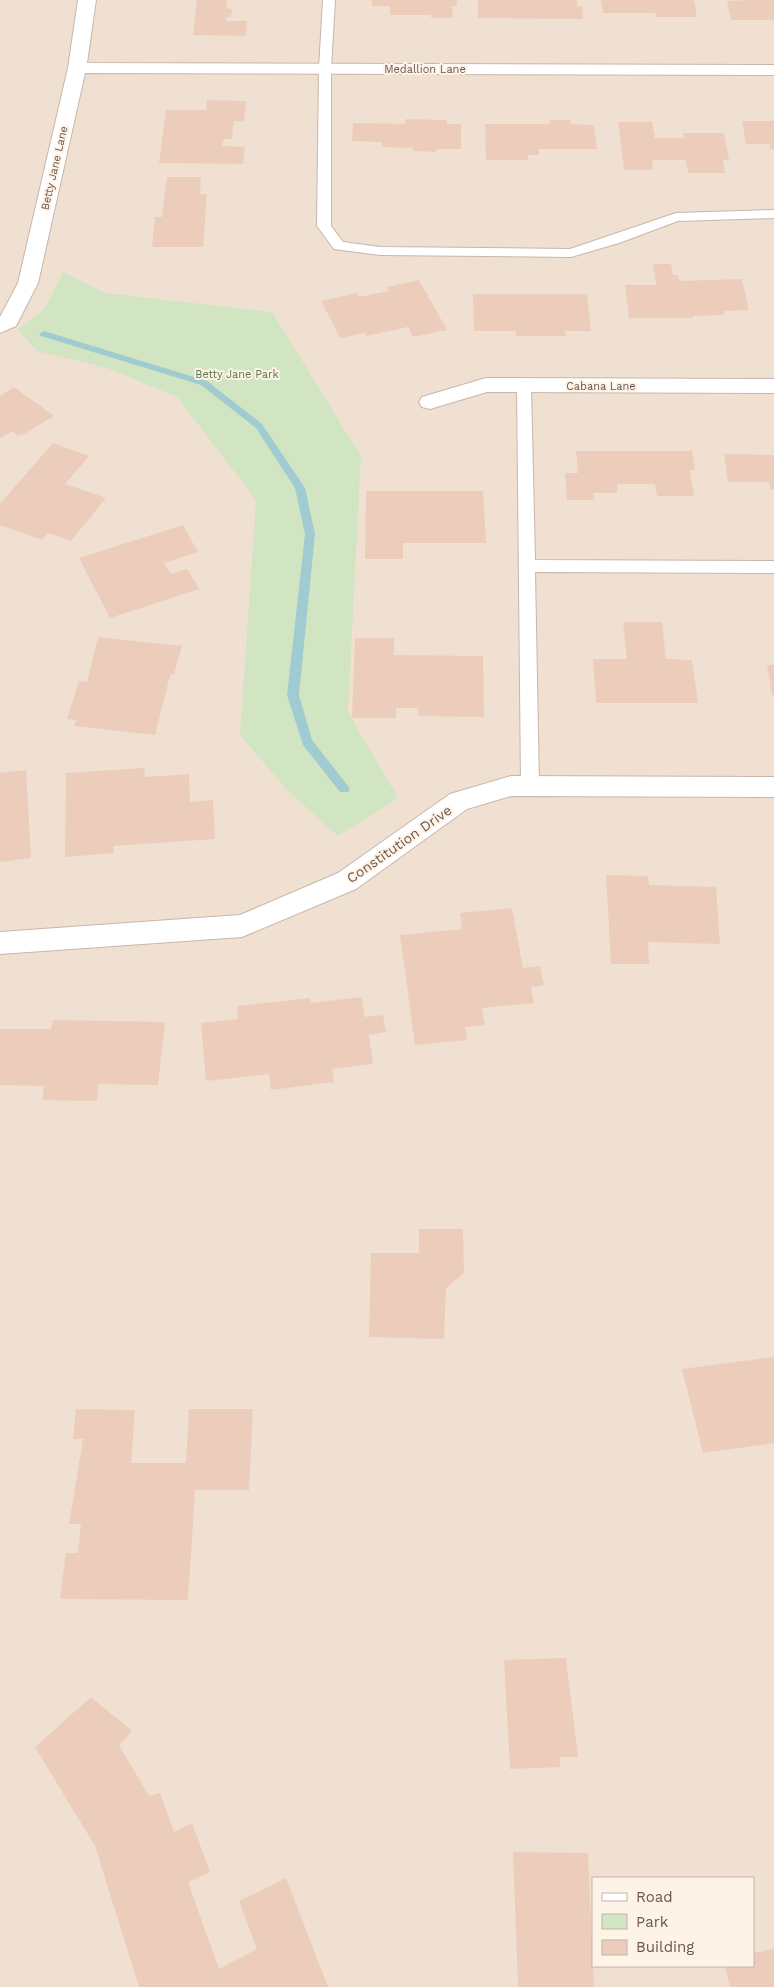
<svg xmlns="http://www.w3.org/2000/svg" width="774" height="1987" viewBox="0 0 774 1987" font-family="'Work Sans',sans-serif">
  <rect width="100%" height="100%" fill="#f9efe1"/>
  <path fill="#f0e0d1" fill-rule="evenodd" d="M0 0H774V1987H0ZM593 1878H753V1966H593Z"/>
  <path fill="#d2e5c2" d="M63 272 105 293 272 312 361 456 348 712 398 798 338 836 287 790 240 735 256 500 177 397 107 368 37 351 18 330 45 308Z"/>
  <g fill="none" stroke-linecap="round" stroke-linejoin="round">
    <path fill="#a0ccd1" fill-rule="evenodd" d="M44 331 207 381 262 424 305 488 315 534 299 695 312 740 348 786 350 789 348 792H340L303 745 287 695 305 534 295 488 256 428 201 385 41 336 39 334Z"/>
  </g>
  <g fill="#eccdbc">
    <path d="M197 0H227L226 8 232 9 231 17H227L226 21H247L246 36 193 35Z"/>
    <path d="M372 0H457V6H452L453 18H431V15H390V6H372Z"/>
    <path d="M478 0H577V6H582L583 19 478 18Z"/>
    <path d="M601 0H694L697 17H656L655 13H603Z"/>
    <path d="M749 0H774V20H731L727 1Z"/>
    <path d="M207 100 246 101 244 121H234L232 139H224L222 146 245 147 243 164 159 163 166 110H206Z"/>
    <path d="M406 119 447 120V124H461V149H436L437 152 413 151V148L382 147V142L352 141 353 123 405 124Z"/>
    <path d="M550 120H570L571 124 594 125 597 149H539V155H528V160H486L485 124H550Z"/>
    <path d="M742 121H774V149H770L769 144H746Z"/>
    <path d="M618 122H652L655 138H684L683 133H724L729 160H723L725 173H688L686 160H652L653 170H624Z"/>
    <path d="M167 177H201L200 194H207L203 247H152L155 217H162Z"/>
    <path d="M653 264H671L673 275H678L679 281 742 279 749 310 723 311 724 315 693 316V318H629L625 285H656Z"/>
    <path d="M419 280 447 330 413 337 408 327 366 336 364 333 340 338 321 301 357 293 359 297 389 291 387 287Z"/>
    <path d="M473 294H587L591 331H565L566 336H516V331H474Z"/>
    <path d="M14 387 54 416 24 434 18 436 12 431 0 438V396Z"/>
    <path d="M53 443 89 456 65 484 106 498 71 541 48 533 42 540 0 525V504Z"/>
    <path d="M576 451H692L695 470H690L694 496H657L655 484H617V493H593L594 500H567L565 473H578Z"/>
    <path d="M724 454 774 455V489H770L769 482H728Z"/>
    <path d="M366 491H483L486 543H403V559H365Z"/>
    <path d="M183 525 198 552 164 563 171 574 187 569 199 589 110 618 79 558Z"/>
    <path d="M623 622H662L666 659 692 660 698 703H596L593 659H627Z"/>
    <path d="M98 637 182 646 174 674 170 676 155 735 74 726 76 720 67 719 79 681 87 682Z"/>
    <path d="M355 638H394V655L483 656 484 717 418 716V708H396V718H352Z"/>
    <path d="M767 665H774V695H772Z"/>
    <path d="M144 768 145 777 189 774 190 802 213 800 215 839 113 846 114 853 65 857 66 773Z"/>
    <path d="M26 770 31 858 0 862V773Z"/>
    <path d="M606 875 648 876 649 885 716 887 720 944 648 942 649 964H611Z"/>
    <path d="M512 908 523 968 540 966 544 985 531 987 534 1003 482 1008 485 1025 465 1027 467 1040 415 1045 400 935 462 929 460 913Z"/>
    <path d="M362 997 365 1017 383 1015 386 1032 369 1035 373 1064 332 1069 334 1082 271 1090 269 1074 206 1081 201 1023 238 1019 237 1006 310 998 311 1003Z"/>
    <path d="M53 1020 165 1022 158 1085 98 1084 97 1101 42 1100 44 1086 0 1085V1029H51Z"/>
    <path d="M419 1229H463L464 1273 446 1288 444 1339 369 1337 371 1253H419Z"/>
    <path d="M774 1357V1443L703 1453 682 1369Z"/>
    <path d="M76 1409 135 1410 131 1463H186L189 1409H253L249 1490H195L188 1600 60 1599 66 1553H78L81 1524H69L83 1439H73Z"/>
    <path d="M566 1658 578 1757H560V1767L510 1769 504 1660Z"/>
    <path d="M91 1697 132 1731 119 1745 149 1796 160 1793 174 1832 192 1823 210 1872 188 1882 219 1969 257 1949 239 1901 286 1878 328 1987H139L95 1846 35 1747Z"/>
    <path d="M513 1852 588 1853 594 1987H518Z"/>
    <path d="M774 1949V1987H730L725 1966H753V1953Z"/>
  </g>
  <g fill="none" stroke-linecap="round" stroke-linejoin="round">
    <defs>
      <g id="service">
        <path d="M323 0H335L331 68V226L343 242 380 247 570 249 676 213 774 210V218L678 221 619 243 571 257 380 255 334 249 317 226 319 68Z"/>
        <path d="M524 380 529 382 531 385 535 560 774 561V573L535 572 539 786 536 791 530 793 524 791 521 786 517 385 519 382Z"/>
      </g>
      <g id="minor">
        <path d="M78 0H96L87 63 774 65V75L85 73 38 283 16 326 0 333V317L18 283 68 68Z"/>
        <path d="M486 378 774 379V393L487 392 430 409 422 407 419 402 422 397Z"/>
        <path d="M511 776 774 777V797L511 796 467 809 356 889 242 937 0 954V932L240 915 338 873 450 794Z"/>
      </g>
    </defs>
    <use href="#service" stroke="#c8b6aa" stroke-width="2"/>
    <use href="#minor" stroke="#c8b6aa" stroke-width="2"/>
    <use href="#service" fill="#fff" fill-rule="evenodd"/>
    <use href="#minor" fill="#fff" fill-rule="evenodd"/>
  </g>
  <g text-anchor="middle" stroke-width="4" stroke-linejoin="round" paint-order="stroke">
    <g font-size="11" fill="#6e564b" stroke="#fdf3e7">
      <text x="425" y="73">Medallion Lane</text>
      <text transform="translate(54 168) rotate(-77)" y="4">Betty Jane Lane</text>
      <text x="601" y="390">Cabana Lane</text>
    </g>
    <g font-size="11" fill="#587947" stroke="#fdf3e7">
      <text x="237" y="378">Betty Jane Park</text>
    </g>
    <g font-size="14" fill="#6e564b" stroke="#fdf3e7">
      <text transform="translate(399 844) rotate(-35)" y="5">Constitution Drive</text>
    </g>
  </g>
  <rect x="592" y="1877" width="162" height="90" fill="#fdf3e7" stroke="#c4b4a9"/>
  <rect x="602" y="1893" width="25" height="8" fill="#ffffff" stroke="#c4b4a9"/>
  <text x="636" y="1902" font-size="15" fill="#6e564b">Road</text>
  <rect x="602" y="1914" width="25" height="15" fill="#d2e5c2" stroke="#c4b4a9"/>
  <text x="636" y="1927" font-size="15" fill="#6e564b">Park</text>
  <rect x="602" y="1940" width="25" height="15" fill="#eccdbc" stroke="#c4b4a9"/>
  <text x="636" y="1952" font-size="15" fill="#6e564b">Building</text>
</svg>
